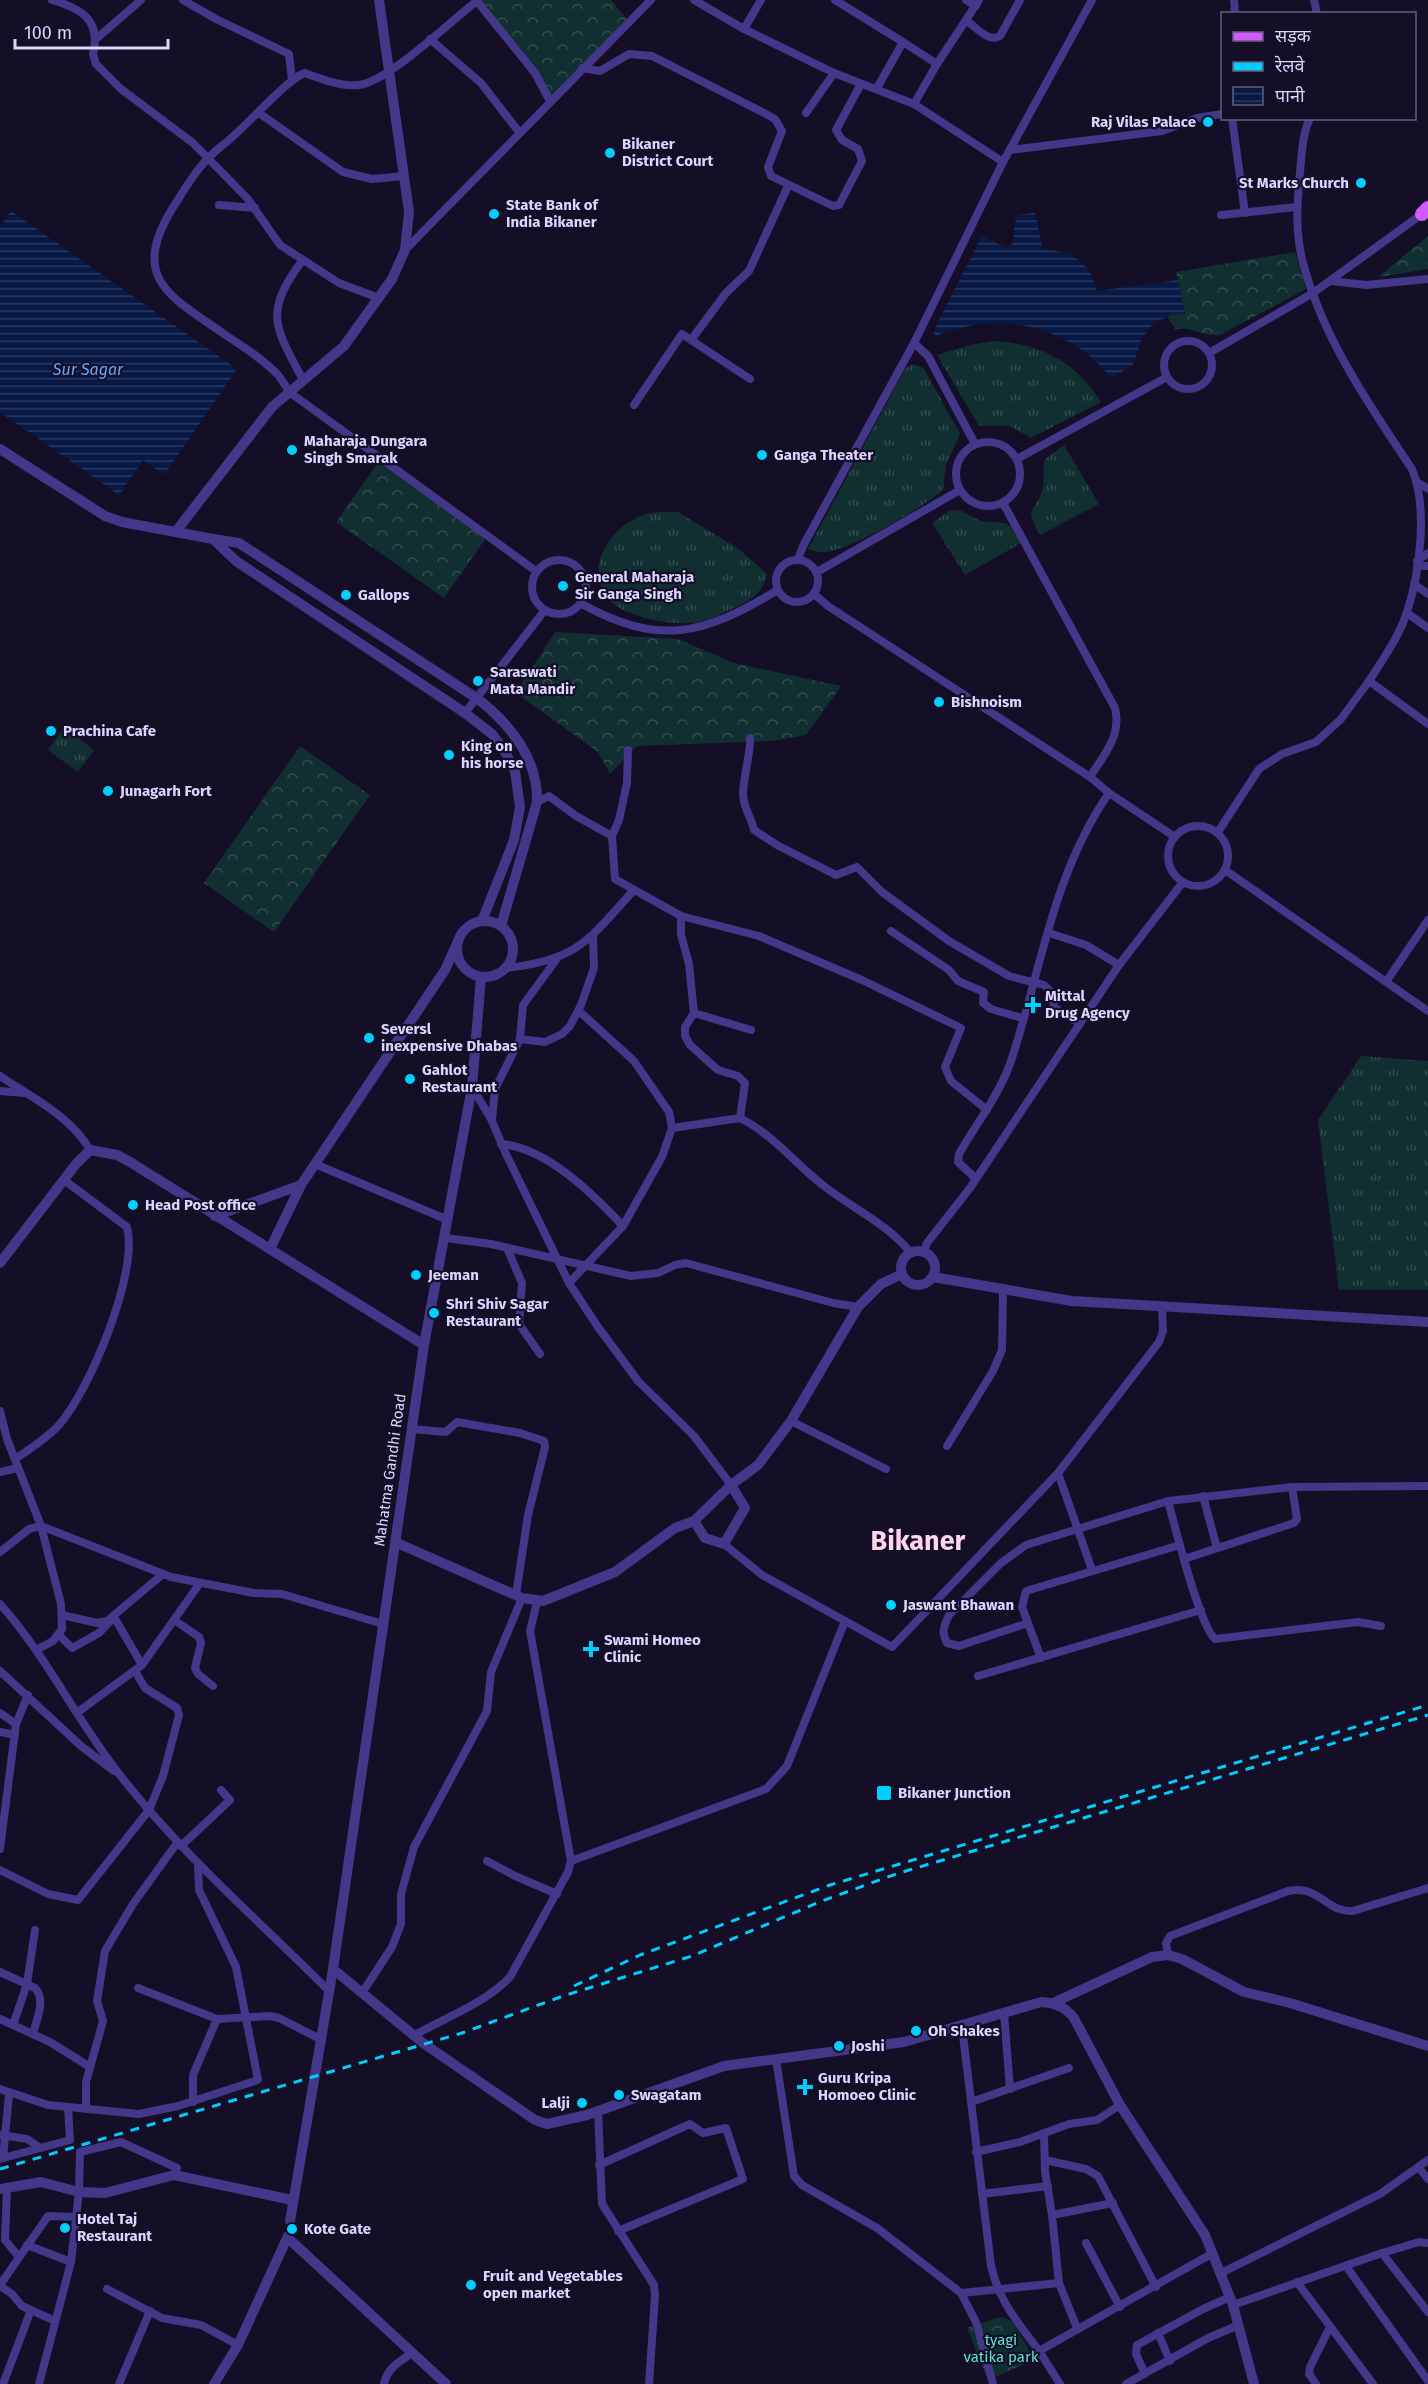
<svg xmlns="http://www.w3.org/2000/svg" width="1428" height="2384" viewBox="0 0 1428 2384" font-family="'Fira Sans','Noto Sans Devanagari',sans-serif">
  <defs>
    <pattern id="grass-tufts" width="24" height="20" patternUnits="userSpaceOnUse" patternTransform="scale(1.5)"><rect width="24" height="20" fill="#112f31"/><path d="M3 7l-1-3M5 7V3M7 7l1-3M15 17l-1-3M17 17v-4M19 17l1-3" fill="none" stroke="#334c50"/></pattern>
    <pattern id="forest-crowns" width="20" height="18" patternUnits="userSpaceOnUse" patternTransform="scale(1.5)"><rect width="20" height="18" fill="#112f31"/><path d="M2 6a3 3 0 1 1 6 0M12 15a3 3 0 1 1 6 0" fill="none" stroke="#334c50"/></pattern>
    <pattern id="water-rules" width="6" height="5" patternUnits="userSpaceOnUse" patternTransform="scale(1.5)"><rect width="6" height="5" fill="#081946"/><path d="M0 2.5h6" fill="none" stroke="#2c3a62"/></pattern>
  </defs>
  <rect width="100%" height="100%" fill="#150e27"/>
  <g fill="url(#grass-tufts)">
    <path d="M993 341C1039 343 1077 362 1101 402L1031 438 1010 426H979L937 355 970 345Z"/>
    <path d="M912 364 923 367 960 434 946 465 943 490C921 509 854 548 826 552 820 553 814 551 808 549L905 369Z"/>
    <path d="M1064 445 1099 504 1040 535C1022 503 1036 515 1043 488 1045 478 1042 468 1045 459Z"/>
    <path d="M960 510 980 521 1005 523 1011 526 1021 543 965 575 932 523 949 511Z"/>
    <path d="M678 512 739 549 767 574C762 597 745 603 725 612 719 615 712 619 704 621 682 628 619 618 606 596 584 561 615 521 651 513 659 511 670 512 678 512Z"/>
    <path d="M64 727 94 750 78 772 48 750Z"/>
    <path d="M1361 1056 1428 1061V1290H1339L1318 1120Z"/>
  </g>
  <g fill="url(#forest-crowns)">
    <path d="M478 0H611L629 22 550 101Z"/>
    <path d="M1428 236V269L1378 277Z"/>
    <path d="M1295 252 1306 289 1220 335C1204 337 1191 326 1175 329L1167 316 1185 313 1176 272Z"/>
    <path d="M380 460 488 535 444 598 336 522Z"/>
    <path d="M555 632 678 639 734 663 841 686 806 735 772 741 637 746 610 774 598 752 516 693Z"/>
    <path d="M300 746 370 795 274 932 204 883Z"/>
    <path d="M1000 2317 1012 2321 1035 2360 988 2380 967 2328Z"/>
  </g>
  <g fill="url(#water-rules)">
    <path d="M11 211 237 369 164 475 143 460 119 495 0 412V227Z"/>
    <path d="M1035 213 1043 250C1072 250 1090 262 1097 291L1178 280 1185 314 1171 315 1154 323 1142 338 1133 365 1111 378C1069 324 998 310 936 336L933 332 982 236 1007 248 1013 243 1016 215Z"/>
  </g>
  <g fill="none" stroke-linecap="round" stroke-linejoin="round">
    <g stroke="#423788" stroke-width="8">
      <path d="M52 0C83 9 101 21 93 54L96 64 121 89 193 143 247 198 280 245 339 283 379 298"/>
      <path d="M183 0 216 19 289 54 292 80"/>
      <path d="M476 0 535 73 550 101"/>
      <path d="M478 0C452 20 388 82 359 85 341 87 322 79 305 73 289 77 242 131 223 145 200 162 188 184 172 209 128 281 174 298 227 336 244 347 264 360 278 375 283 381 286 388 292 394L536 571"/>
      <path d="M694 0 744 29 834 73 914 104 1003 162"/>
      <path d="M835 0 903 42 877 88"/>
      <path d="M966 0 976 6"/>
      <path d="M1234 0 1235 14"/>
      <path d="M1314 0 1317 14"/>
      <path d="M967 21C977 28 989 43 1000 36L1020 0"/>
      <path d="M744 29 761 0"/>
      <path d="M96 39 141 0"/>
      <path d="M430 39 481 83 519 132"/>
      <path d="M903 42 937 64 979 0"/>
      <path d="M582 68 600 71 629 54 652 56 764 113 775 119 782 131 768 167 771 176 833 206 839 205 862 161 858 149 842 140 836 130 861 84"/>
      <path d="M914 104 937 64"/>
      <path d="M259 113 343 172 372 179 404 176"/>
      <path d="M806 113 834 73"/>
      <path d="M1232 118 1245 213"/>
      <path d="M1310 118C1302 135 1302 154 1300 172 1297 203 1295 233 1303 263 1323 338 1369 405 1412 469 1428 507 1420 573 1407 612 1399 637 1383 659 1369 681"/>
      <path d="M1010 150 1162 131 1197 118 1222 114"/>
      <path d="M219 205 255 208"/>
      <path d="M1221 215 1297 207"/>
      <path d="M405 250 651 0"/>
      <path d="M302 261C263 313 275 327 303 380"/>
      <path d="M1331 281 1366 285 1428 279"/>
      <path d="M691 340 726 293 749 271 788 186"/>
      <circle cx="1188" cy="365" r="24"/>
      <path d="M914 343 928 356 975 444"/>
      <path d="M1209 353 1313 293 1422 214"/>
      <path d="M634 405 682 334 750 379"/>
      <circle cx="988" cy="474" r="32"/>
      <path d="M1017 459 1167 377"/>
      <path d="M1417 482 1428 489"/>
      <path d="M1003 503 1115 708C1122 735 1104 755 1090 777"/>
      <path d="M798 559 804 544 914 343 1003 162 1092 0"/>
      <circle cx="797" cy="581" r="21"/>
      <circle cx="559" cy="587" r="27"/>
      <path d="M1417 561 1428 553"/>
      <path d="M1417 566H1428"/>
      <path d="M817 572 960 490"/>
      <path d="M1414 584 1428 594"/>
      <path d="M814 594 828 606 1090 777 1109 793 1175 837"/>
      <path d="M580 603C659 647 703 635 776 591"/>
      <path d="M1407 613 1428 628"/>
      <path d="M465 713 545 610"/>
      <path d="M750 738C752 744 743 780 743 794 743 808 751 816 754 830L777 845 836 875 857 867 882 892 949 941 1009 976 1044 985 1052 993 1054 1007 1080 1024"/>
      <path d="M628 750 627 783 619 820 612 836 615 879 681 916 759 936 862 980 961 1028 945 1067 951 1081 987 1110"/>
      <path d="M537 802 549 796 576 816 612 836"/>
      <circle cx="1198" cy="856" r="30"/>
      <path d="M1218 832 1259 769 1282 754 1316 742 1341 719 1369 681 1428 724"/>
      <path d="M1225 870 1428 1011"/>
      <path d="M681 916V935L689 964 694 1013 685 1027V1036L690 1045 718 1070 738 1076 745 1083 740 1118"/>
      <path d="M891 931 949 970 958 981 984 992 983 1003 991 1009 1022 1018"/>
      <path d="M1049 933 1086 945 1119 965"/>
      <path d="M506 968C577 960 587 942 633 891"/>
      <path d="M1386 982 1428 920"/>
      <path d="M694 1013 751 1030"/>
      <path d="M520 1039 545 1042 562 1034 570 1026 581 1005 594 968 593 936"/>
      <path d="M0 1076C31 1097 71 1116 90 1150"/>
      <path d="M472 1087 491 1119 506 1154 569 1283 598 1327 638 1381 694 1436 731 1485"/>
      <path d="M0 1091 24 1093"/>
      <path d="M492 1119 495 1089 520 1039 523 1005 556 960"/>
      <path d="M672 1128 740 1118C772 1134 792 1160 819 1182 849 1207 886 1222 911 1253"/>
      <path d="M501 1144C547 1148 593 1194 623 1226"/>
      <path d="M315 1164 448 1220"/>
      <path d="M975 1178 958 1162 959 1154C977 1122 1001 1093 1012 1058 1042 966 1053 874 1109 793"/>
      <path d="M446 1238 491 1244 631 1276 658 1273 675 1265 686 1263 833 1303 858 1307"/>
      <path d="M507 1248 522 1283 519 1324 540 1354"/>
      <path d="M924 1251 927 1243 970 1188 1119 965 1183 882"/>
      <path d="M569 1283 623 1226 662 1157 672 1128 669 1112 634 1061 579 1011"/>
      <path d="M0 1411 7 1439 41 1526 61 1604 62 1629 53 1641 38 1649"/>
      <path d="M791 1421 886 1469"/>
      <path d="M411 1429 446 1432 457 1422 520 1433 544 1441 545 1447 528 1515 516 1595"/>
      <path d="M947 1446 993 1371 1002 1350 1003 1291"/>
      <path d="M15 1459C30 1449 46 1439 59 1425 90 1390 139 1272 127 1227L64 1180"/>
      <path d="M0 1472 18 1468"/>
      <path d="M1058 1473 1092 1570"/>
      <path d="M1203 1496 1217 1548"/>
      <path d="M1168 1501C1175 1526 1199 1625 1215 1639L1358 1622 1381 1626"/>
      <path d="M724 1544 762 1575 892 1647 1058 1473 1159 1342 1163 1331 1162 1307"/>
      <path d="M0 1552 29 1529 41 1526 171 1577 254 1593 282 1594 383 1624"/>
      <path d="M1184 1559 1294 1523 1297 1519 1292 1487"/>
      <path d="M0 1604C48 1658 78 1723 123 1779 184 1856 259 1921 329 1991"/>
      <path d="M62 1615 97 1623 107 1621 163 1574"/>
      <path d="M174 1620 199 1637 201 1643 195 1668 198 1674 213 1686"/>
      <path d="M1028 1623 959 1646 947 1643C941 1632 944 1626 949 1615L1001 1563 1026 1545 1168 1501 1292 1487 1428 1486"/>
      <path d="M59 1635 72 1648 99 1633 114 1617 142 1665"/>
      <path d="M1041 1658 1022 1607 1026 1591 1180 1545"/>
      <path d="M0 1671 81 1746 114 1771"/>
      <path d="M978 1676 1201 1610"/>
      <path d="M78 1712 142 1665 200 1583"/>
      <path d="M0 1713 16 1724"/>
      <path d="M0 1732 15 1735"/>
      <path d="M181 1846 230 1800 221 1790"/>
      <path d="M0 1849 16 1724 28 1695"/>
      <path d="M487 1861 515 1876 557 1894"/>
      <path d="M571 1861 766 1789 787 1766 845 1621"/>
      <path d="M0 1870 48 1894 78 1900 149 1810 163 1776 179 1715 177 1708 145 1688 135 1671"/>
      <path d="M1168 1955 1166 1943 1170 1936 1288 1891C1320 1884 1326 1913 1353 1911L1428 1888"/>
      <path d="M0 1972 35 1988C46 2000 37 2019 33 2033"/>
      <path d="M138 1988 217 2019 270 2016 279 2018 322 2040"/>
      <path d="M362 1993 392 1947 401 1924V1894L414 1847 487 1711 491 1672 522 1598"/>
      <path d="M1004 2013 1010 2089"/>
      <path d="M0 2019 50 2042 90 2067"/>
      <path d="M13 2025 27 1984 35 1930"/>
      <path d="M962 2027 991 2266C1000 2303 1017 2321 1039 2351"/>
      <path d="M413 2036C446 2017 484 2004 510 1977L568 1872 571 1861 530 1631 537 1602"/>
      <path d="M776 2059 794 2176 802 2185 877 2228 961 2293 976 2322 993 2384"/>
      <path d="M0 2089 48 2105 139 2114 178 2106 258 2080 236 1967 199 1890 198 1863"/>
      <path d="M193 2102V2075L217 2019"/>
      <path d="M971 2102 1069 2068"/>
      <path d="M86 2109V2082L103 2021 97 2001 105 1951 133 1904 177 1843"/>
      <path d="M598 2111 602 2204 654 2285 655 2296 649 2384"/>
      <path d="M1044 2133 1045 2171 1052 2215"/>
      <path d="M0 2135 27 2139 39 2147"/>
      <path d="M976 2152 1020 2142 1069 2124 1097 2120 1120 2105"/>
      <path d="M3 2158 9 2094"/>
      <path d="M0 2159 70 2140 68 2107"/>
      <path d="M1045 2160 1086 2169 1098 2176 1156 2287"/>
      <path d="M599 2165 690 2124 703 2133 726 2128 743 2179 618 2231"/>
      <path d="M1419 2168 1428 2179"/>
      <path d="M7 2187 5 2240 19 2257"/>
      <path d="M982 2194 1048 2186"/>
      <path d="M1086 2243 1120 2307"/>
      <path d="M27 2245 71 2262"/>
      <path d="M1382 2253 1428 2312"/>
      <path d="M1346 2266 1428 2381"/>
      <path d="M1221 2273 1380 2194 1428 2160"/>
      <path d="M1297 2282 1373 2384"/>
      <path d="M0 2285 48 2216 76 2217"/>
      <path d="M0 2286 12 2294 22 2306 55 2321"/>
      <path d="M107 2289 162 2318 201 2325 238 2345"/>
      <path d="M961 2293 1059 2283"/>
      <path d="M1233 2305 1382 2253 1419 2242 1428 2243"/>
      <path d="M1077 2328 1059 2283 1052 2215 1113 2203"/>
      <path d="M1158 2333 1170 2361"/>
      <path d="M1145 2374 1136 2354 1137 2345 1203 2309 1230 2297"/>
      <path d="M3 2384 31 2310"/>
      <path d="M39 2384 71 2262 79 2192 80 2152 121 2142 177 2168"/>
      <path d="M119 2384 150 2311"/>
      <path d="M384 2384C387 2368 399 2362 412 2353"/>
      <path d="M1060 2384 1039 2351 1213 2253"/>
      <path d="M1126 2384 1208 2338 1239 2325"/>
      <path d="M1316 2384 1309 2374 1310 2367 1329 2329"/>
    </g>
    <g stroke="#423788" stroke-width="10">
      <path d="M0 449 105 516 122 522 213 539 236 561 465 713 492 734 504 750 515 771 520 807 514 840 482 921"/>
      <path d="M177 530 272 407 344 346 392 279 405 250 409 212 379 0"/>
      <path d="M213 539 239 543 478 699C511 725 538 759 537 802L501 926"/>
      <circle cx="485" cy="949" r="28"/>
      <path d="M215 1216 301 1185"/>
      <path d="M270 1249 301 1185 445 970 458 941"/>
      <circle cx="918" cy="1268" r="17"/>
      <path d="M0 1263 76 1164 90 1150 117 1155 130 1162 424 1345"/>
      <path d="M933 1277 1072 1301 1428 1322"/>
      <path d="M731 1485 758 1465 791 1421 858 1307 881 1284 902 1274"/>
      <path d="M731 1485 745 1508 724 1544 705 1538 694 1521Z"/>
      <path d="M395 1542 522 1598 543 1601 615 1572 675 1528 694 1521"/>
      <path d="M333 1969 423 2043 535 2120 547 2124 587 2115 724 2066 904 2042 1041 2002C1056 2003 1065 2007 1074 2018L1120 2105 1205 2235 1233 2305 1254 2384"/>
      <path d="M1053 2003 1152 1957 1168 1955 1182 1959 1244 1992 1290 2003 1428 2046"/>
      <path d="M0 2189 41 2182 79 2192 105 2193 174 2175 292 2200"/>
      <path d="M290 2221 333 1969 424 1345 472 1087 481 977"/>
      <path d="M288 2238 446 2384"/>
      <path d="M214 2384 238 2345 288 2236"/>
    </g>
    <path stroke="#d15bff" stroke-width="14" d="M1422 214 1428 208"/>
    <g stroke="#00ceff" stroke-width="3" stroke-dasharray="9 8" stroke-linecap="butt">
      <path d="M574 1986 640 1955 830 1885 1428 1705"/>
      <path d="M0 2169 462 2033 563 1996 692 1956 822 1901 896 1874 1428 1715"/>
    </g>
  </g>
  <g fill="#00ceff" stroke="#150e27" stroke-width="2">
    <circle cx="1208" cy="122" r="6"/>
    <circle cx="610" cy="153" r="6"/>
    <circle cx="1361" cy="183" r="6"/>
    <circle cx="494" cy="214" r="6"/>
    <circle cx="292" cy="450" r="6"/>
    <circle cx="762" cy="455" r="6"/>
    <circle cx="563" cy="586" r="6"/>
    <circle cx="346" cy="595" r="6"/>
    <circle cx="478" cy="681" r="6"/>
    <circle cx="939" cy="702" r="6"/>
    <circle cx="51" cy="731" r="6"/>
    <circle cx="449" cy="755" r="6"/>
    <circle cx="108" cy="791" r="6"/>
    <path d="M1030 996h6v6h6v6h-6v6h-6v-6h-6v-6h6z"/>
    <circle cx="369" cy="1038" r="6"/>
    <circle cx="410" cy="1079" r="6"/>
    <circle cx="133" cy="1205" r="6"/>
    <circle cx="416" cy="1275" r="6"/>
    <circle cx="434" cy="1313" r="6"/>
    <circle cx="891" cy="1605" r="6"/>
    <path d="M588 1640h6v6h6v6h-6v6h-6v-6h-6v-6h6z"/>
    <rect x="876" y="1785" width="16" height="16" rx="3"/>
    <circle cx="916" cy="2031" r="6"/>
    <circle cx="839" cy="2046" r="6"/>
    <path d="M802 2078h6v6h6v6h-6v6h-6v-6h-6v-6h6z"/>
    <circle cx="619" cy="2095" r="6"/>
    <circle cx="582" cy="2103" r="6"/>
    <circle cx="65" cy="2228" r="6"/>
    <circle cx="292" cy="2229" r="6"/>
    <circle cx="471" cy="2285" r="6"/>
  </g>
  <g text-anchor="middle" stroke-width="4.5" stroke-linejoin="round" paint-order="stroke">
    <g font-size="15" font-weight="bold" fill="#ddd4ff" stroke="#150e27" text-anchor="start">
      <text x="1196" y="127" text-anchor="end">Raj Vilas Palace</text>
      <text x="622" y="149">Bikaner<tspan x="622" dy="17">District Court</tspan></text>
      <text x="1349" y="188" text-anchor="end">St Marks Church</text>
      <text x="506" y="210">State Bank of<tspan x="506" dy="17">India Bikaner</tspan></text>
      <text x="304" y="446">Maharaja Dungara<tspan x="304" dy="17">Singh Smarak</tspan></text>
      <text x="774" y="460">Ganga Theater</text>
      <text x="575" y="582">General Maharaja<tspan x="575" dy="17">Sir Ganga Singh</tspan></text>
      <text x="358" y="600">Gallops</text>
      <text x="490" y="677">Saraswati<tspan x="490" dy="17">Mata Mandir</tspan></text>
      <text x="951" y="707">Bishnoism</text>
      <text x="63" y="736">Prachina Cafe</text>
      <text x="461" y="751">King on<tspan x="461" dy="17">his horse</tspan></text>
      <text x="120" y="796">Junagarh Fort</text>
      <text x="1045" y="1001">Mittal<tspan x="1045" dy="17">Drug Agency</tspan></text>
      <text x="381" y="1034">Seversl<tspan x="381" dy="17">inexpensive Dhabas</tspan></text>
      <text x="422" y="1075">Gahlot<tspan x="422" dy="17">Restaurant</tspan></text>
      <text x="145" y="1210">Head Post office</text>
      <text x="428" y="1280">Jeeman</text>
      <text x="446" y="1309">Shri Shiv Sagar<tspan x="446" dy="17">Restaurant</tspan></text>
      <text x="903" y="1610">Jaswant Bhawan</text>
      <text x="604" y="1645">Swami Homeo<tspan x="604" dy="17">Clinic</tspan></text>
      <text x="898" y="1798">Bikaner Junction</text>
      <text x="928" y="2036">Oh Shakes</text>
      <text x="851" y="2051">Joshi</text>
      <text x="818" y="2083">Guru Kripa<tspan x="818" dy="17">Homoeo Clinic</tspan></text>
      <text x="631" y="2100">Swagatam</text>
      <text x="570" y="2108" text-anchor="end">Lalji</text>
      <text x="77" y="2224">Hotel Taj<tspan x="77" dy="17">Restaurant</tspan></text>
      <text x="304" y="2234">Kote Gate</text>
      <text x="483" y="2281">Fruit and Vegetables<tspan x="483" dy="17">open market</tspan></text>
    </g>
    <g font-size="15" fill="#ddd4ff" stroke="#150e27">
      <text transform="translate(390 1470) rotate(-82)" y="5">Mahatma Gandhi Road</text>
    </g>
    <g font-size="15" fill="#5ae5cf" stroke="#150e27">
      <text x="1001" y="2345">tyagi<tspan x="1001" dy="17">vatika park</tspan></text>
    </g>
    <g font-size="16" font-style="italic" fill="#62a8ff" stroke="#150e27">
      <text x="88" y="375">Sur Sagar</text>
    </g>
    <g font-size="27" font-weight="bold" fill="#ffd6ec" stroke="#150e27">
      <text x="918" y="1550">Bikaner</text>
    </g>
  </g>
  <rect x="1221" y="12" width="195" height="108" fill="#150e27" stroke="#655d7d" stroke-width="1.5"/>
  <rect x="1233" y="32" width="30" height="9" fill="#d15bff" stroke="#655d7d" stroke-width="1.5"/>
  <text x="1275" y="42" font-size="18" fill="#ddd4ff">सड़क</text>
  <rect x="1233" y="62" width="30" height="9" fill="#00ceff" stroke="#655d7d" stroke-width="1.5"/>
  <text x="1275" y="72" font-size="18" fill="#ddd4ff">रेलवे</text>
  <rect x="1233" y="87" width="30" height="18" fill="url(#water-rules)" stroke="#655d7d" stroke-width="1.5"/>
  <text x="1275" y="102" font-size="18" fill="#ddd4ff">पानी</text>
  <path d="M15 39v9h153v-9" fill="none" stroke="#ddd4ff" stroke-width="3"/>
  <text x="24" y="39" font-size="18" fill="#ddd4ff" stroke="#150e27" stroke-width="4.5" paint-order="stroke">100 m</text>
</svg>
